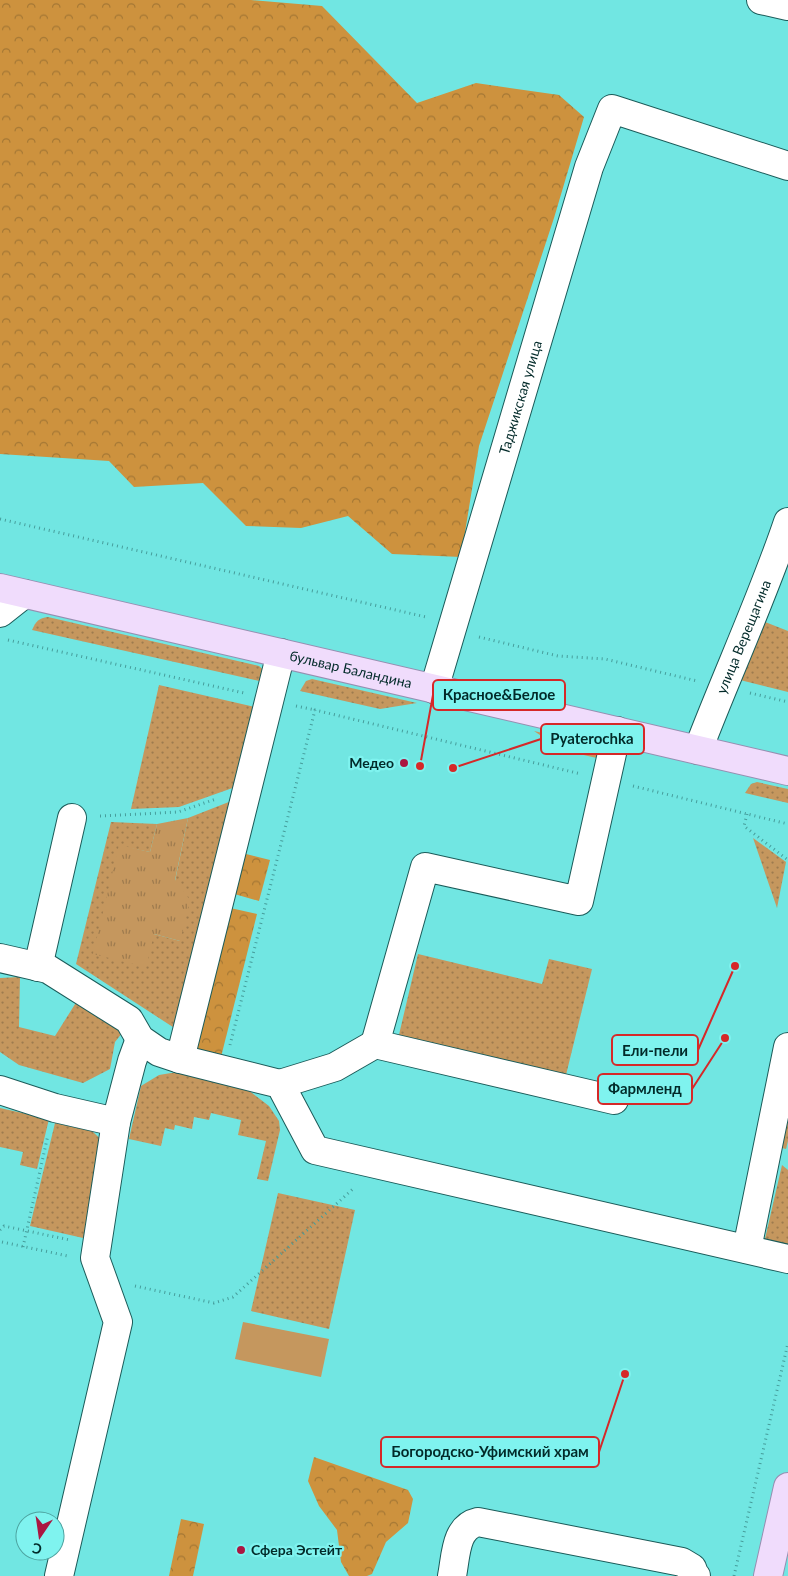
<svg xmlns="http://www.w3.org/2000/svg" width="788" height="1576" viewBox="0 0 788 1576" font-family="Lato,sans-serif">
  <defs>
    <pattern id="grass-dots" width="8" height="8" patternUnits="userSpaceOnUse" patternTransform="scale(1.25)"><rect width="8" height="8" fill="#c5975e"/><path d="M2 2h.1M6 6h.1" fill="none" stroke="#9e7b4e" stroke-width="1.8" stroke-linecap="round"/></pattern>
    <pattern id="forest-crowns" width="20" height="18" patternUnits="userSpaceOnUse" patternTransform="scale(1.25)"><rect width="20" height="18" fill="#cd923e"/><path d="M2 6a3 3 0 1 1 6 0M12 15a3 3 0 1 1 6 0" fill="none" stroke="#a47734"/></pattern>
    <pattern id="park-tufts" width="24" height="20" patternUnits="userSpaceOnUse" patternTransform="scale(1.25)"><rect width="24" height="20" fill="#c5975e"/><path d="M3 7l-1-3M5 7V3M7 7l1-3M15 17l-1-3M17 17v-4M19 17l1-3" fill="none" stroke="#9e7b4e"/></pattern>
  </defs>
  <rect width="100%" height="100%" fill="#71e6e2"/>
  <g fill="url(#grass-dots)">
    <path d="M48 617 259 666 265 671 268 683 32 630C36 621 39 618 48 617Z"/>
    <path d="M760 620 788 631V692L732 678Z"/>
    <path d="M312 679 417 703 380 709 300 691 306 681Z"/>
    <path d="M159 685 259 708 241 785 179 807 131 809Z"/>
    <path d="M534 731 595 745 600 749 601 759 562 750Z"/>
    <path d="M757 782 788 789V803L745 793 751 784Z"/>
    <path d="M239 798 179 1031 76 964 111 822 157 824 150 852 119 846 154 934 180 941 175 881 188 818Z"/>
    <path d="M753 838 786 862 777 908Z"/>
    <path d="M418 954 542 984 549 959 592 969 565 1079 398 1039Z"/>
    <path d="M20 977 19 1027 55 1036 77 1001 126 1028 115 1042 110 1069 83 1083 19 1065 0 1052V978Z"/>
    <path d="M177 1072 248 1090 269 1106 279 1121 280 1130 268 1181 257 1179 266 1141 238 1135 241 1120 211 1113 209 1120 194 1117 192 1129 175 1125 174 1130 165 1128 161 1146 129 1139 141 1086 159 1075Z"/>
    <path d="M788 1082V1141L786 1149 774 1146Z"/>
    <path d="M0 1108 49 1119 37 1169 20 1165 23 1152 0 1147Z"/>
    <path d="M55 1123 92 1131 108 1146 92 1240 30 1226Z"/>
    <path d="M782 1165 788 1170V1249L764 1243Z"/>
    <path d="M278 1193 355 1210 329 1329 251 1311Z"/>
  </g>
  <g fill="url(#forest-crowns)">
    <path d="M0 0H251L322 6 417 103 476 83 559 95 584 117 554 218 479 446 461 557 392 554 348 516 301 528 246 526 203 483 134 487 109 461 0 454Z"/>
    <path d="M242 853 270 860 259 901 231 893Z"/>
    <path d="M226 907 257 914 221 1057 190 1049Z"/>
    <path d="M314 1457 408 1490 413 1499 408 1523 386 1542 372 1574 367 1576H349L341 1562 337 1530 319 1506 308 1481Z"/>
    <path d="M181 1519 204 1524 193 1576H169Z"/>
  </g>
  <path fill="url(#park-tufts)" d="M188 818 175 880 190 900 180 941 154 934 146 967 93 954 119 845 150 852 157 824Z"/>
  <path fill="#c5975e" d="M243 1322 329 1339 321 1377 235 1359Z"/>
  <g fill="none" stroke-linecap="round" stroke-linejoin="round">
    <defs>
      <g id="minor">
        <path d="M761 0 788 6"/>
        <path d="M0 613 24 594"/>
        <path d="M281 653 180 1059 280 1084 315 1150 788 1259"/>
        <path id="s1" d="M434 689 589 167 612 109 788 166"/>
        <path id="s2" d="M698 750C727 674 762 599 788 522"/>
        <path d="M0 958 48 969 129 1020 140 1039 159 1052 180 1059"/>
        <path d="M38 967 72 818"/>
        <path d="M280 1084 335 1067 375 1044"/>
        <path d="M0 1090 55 1108 116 1122"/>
        <path d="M614 1100 375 1044 425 867 579 901 617 731"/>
        <path d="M747 1249 788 1047"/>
        <path d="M59 1576 118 1322 95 1258 116 1122 132 1061 140 1039"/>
        <path d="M452 1576C456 1556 455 1527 478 1522L682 1562 692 1568 695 1576H696"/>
      </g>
      <g id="major">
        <path id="s3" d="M0 588 788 771"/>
        <path d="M768 1576 788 1487"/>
      </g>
    </defs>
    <use href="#minor" stroke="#1b5b59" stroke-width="30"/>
    <use href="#major" stroke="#968fb1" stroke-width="30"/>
    <g stroke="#469d9b" stroke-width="3" stroke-dasharray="1 4" stroke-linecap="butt">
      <path d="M0 519 426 617"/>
      <path d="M479 637 558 656 605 659 697 681"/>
      <path d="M8 640 244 693"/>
      <path d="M750 693 788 702"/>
      <path d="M296 706 315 710"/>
      <path d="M633 786 788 824"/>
      <path d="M747 814 744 826 788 860"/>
      <path d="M100 816 178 812 216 799"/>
      <path d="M230 1045 315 710 581 774"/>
      <path d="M0 1230 4 1226 70 1240"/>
      <path d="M2 1242 68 1256"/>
      <path d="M23 1247 48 1135"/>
      <path d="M135 1286 214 1303 233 1297 354 1188"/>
      <path d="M734 1576 788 1343"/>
    </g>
    <use href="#minor" stroke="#fff" stroke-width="28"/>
    <use href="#major" stroke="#f0dcfc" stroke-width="28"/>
  </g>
  <g fill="#ab1641" stroke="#7ff3ef" stroke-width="2">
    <circle cx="404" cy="763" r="5"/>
    <circle cx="241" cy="1550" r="5"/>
  </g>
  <g text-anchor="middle" stroke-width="4.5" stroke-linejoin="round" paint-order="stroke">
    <g font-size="14" fill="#022a29" stroke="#7ff3ef">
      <text dy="5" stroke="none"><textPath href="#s1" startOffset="304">Таджикская улица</textPath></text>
      <text dy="5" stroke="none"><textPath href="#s2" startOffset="122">улица Верещагина</textPath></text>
      <text dy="5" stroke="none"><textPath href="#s3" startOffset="360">бульвар Баландина</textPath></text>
    </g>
    <g font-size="14" font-weight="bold" fill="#022a29" stroke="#7ff3ef" text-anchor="end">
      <text x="394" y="768">Медео</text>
      <text x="251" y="1555" text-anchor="start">Сфера Эстейт</text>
    </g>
  </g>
  <path fill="none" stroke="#d62828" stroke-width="2" d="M420 766L433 695M453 768L541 739M735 966L698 1050M725 1038L692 1089M625 1374L599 1452"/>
  <g fill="#d62828" stroke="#7ff3ef" stroke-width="2">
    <circle cx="420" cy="766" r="5"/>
    <circle cx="453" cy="768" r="5"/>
    <circle cx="735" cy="966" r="5"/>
    <circle cx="725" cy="1038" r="5"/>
    <circle cx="625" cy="1374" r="5"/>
  </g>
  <g fill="#7ff3ef" stroke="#d62828" stroke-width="2">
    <rect x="433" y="680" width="132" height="30" rx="5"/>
    <rect x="541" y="724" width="103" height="30" rx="5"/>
    <rect x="612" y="1035" width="86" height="30" rx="5"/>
    <rect x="598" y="1074" width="94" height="30" rx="5"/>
    <rect x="381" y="1437" width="218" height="30" rx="5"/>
  </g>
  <g font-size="15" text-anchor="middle" font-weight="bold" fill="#022a29">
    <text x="499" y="700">Красное&amp;Белое</text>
    <text x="592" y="744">Pyaterochka</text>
    <text x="655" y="1056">Ели-пели</text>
    <text x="645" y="1094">Фармленд</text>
    <text x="490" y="1457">Богородско-Уфимский храм</text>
  </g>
  <g transform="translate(40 1536) rotate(193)"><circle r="24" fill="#7ff3ef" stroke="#4da3a0"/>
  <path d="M0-4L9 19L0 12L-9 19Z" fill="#ab1641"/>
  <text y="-8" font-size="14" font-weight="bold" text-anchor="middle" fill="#022a29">С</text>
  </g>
</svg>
